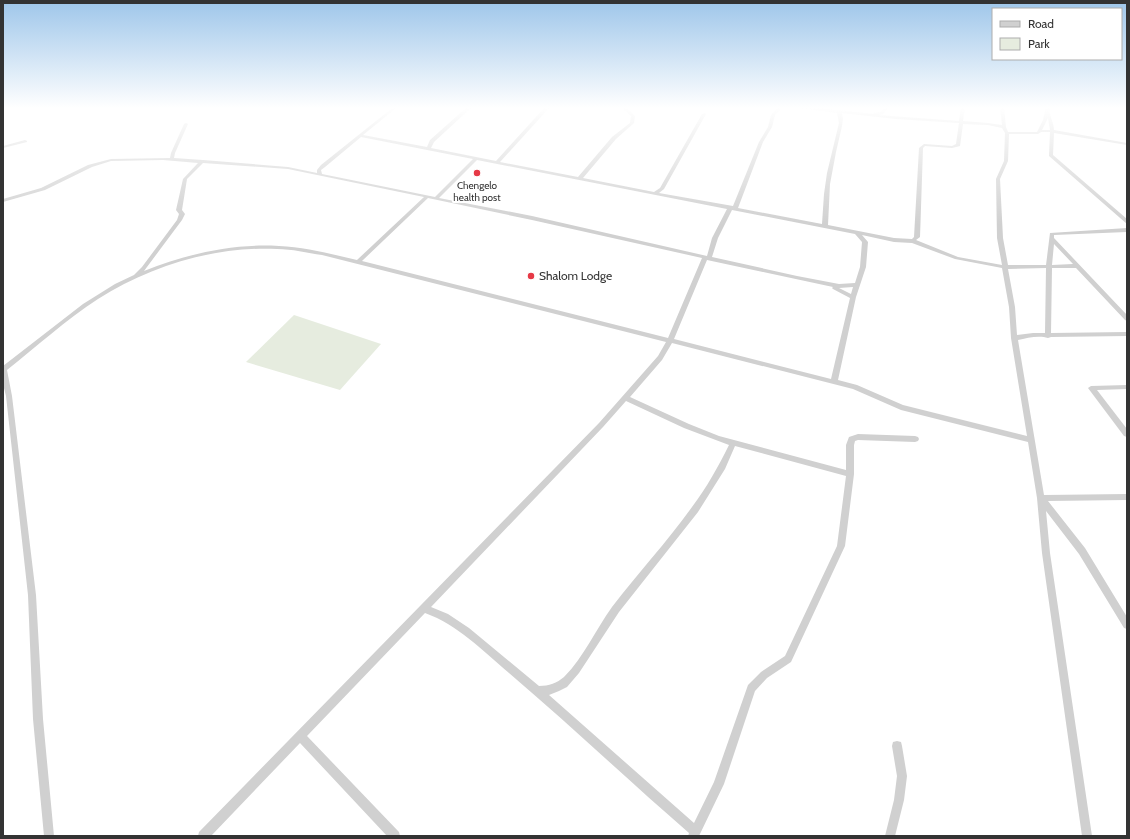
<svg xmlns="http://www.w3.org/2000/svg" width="1130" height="839" viewBox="0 0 1130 839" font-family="Cabin,sans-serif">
  <rect width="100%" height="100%" fill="#fff"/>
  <path fill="#e6ecdf" d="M294 315 381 344 340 390 246 362Z"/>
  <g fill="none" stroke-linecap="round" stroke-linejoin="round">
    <g fill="#d0d0d0" fill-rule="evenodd">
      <path d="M391 107H395V109L363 135 427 147 430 140 467 107H472L434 142 431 148 496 161 545 107H550L500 162 578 177 612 137 630 123 631 116 622 108 626 107 635 116 634 123 616 139 583 178 654 192 660 188 702 114 705 113 706 114 664 189 659 193 733 206 759 142 768 127 771 115 778 107H783L775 115 772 127 763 142 738 208 822 224 824 194 827 173 839 123 837 113 793 107H810L873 114 874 113 881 112 885 107H889L883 114 878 115 959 121 961 107H965L963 121 988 123 1002 125 1000 107H1004L1006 127 1008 132H1037L1043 120 1046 107H1050C1048 115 1054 122 1054 130L1127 143V145L1054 133 1053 155 1127 219V224L1049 156 1050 132H1041L1038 134H1009L1008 161 1000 179 1003 238 1008 265H1046L1050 233 1127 228V232L1054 235V238L1127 315V321L1125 320 1076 268H1052L1051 333 1127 332V336L1051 337 1048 338C1039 335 1027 338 1018 340L1044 495 1127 494V500L1048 501 1085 548 1127 617V629L1124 628 1079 554 1046 511 1050 553 1092 836H1082L1042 553 1037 498 1028 442 901 410 853 389 672 343 662 360 630 397 689 424 719 436 846 470V445L849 437 858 434 915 436 918 437 919 439 918 441 915 442 858 440 855 441 854 445V474L845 546 791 662 767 678 755 691 724 784 699 836H688L689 833C628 780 570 725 509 673 483 651 458 625 425 613L307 736 399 832 400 836H387L300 743 211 836H198L199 832 599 423 658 356 666 342 322 255C307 253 292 249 277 249 214 246 150 266 98 299 66 320 37 346 7 370L12 396 36 595 43 719 54 836H44L33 719 28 595 6 396 3 384V366L83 304 115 284 134 275 142 267 177 220 179 214 176 210 183 179 198 163 163 160 111 161 92 167 45 190 3 202V199L41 188 88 165 111 159 170 158 171 153 184 124 186 123 188 124 175 153 174 158 203 160 288 167 317 173V170L321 165 391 109ZM842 113 896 119 959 123 956 144 952 146 924 144 919 148 914 237 912 239 894 238 828 225 830 184 836 152 842 126 843 119ZM1048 118 1050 130H1042ZM963 124 988 125 1002 128 1005 133 1004 161 996 179 997 238 1002 265 958 257 916 240 920 237 923 148 925 146 952 148 960 146ZM361 137 473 159 435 197 322 174 321 170 325 167ZM477 160 727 209 712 238 707 256 532 216 439 198ZM203 163 288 169 424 197 357 260C331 254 305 247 279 246 233 243 187 254 144 271L182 220 185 214 182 210 187 179ZM428 198 532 220 702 258 668 338 362 261ZM732 210 855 234 862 242 860 267 855 283 839 284 797 276 712 257 718 238ZM862 235 894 242 912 243 955 259 1002 268 1009 307 1011 338 1027 436 903 405 857 385 838 380 856 297 866 267 868 242ZM1054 244 1073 264 1052 265ZM707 260 833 287 832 288 833 289 850 298 831 379 674 339ZM1046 268 1045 333H1033L1017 335 1015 307 1008 269ZM853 287 851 294 839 288ZM626 401 684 428 729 445C718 467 707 487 692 507 667 542 638 573 612 607 596 629 584 657 564 677 557 683 549 686 539 686L469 628 448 614 431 607 603 427ZM735 446 846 476 837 546 785 656 761 672 748 685 714 782 694 823 549 695 559 691 567 687 579 673 619 612 698 512 725 469Z"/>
      <path d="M25 140 27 141V142L3 148V146Z"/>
      <path d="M1127 385V389L1097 390 1127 429V437L1124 436 1088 388 1091 386Z"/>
      <path d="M897 741 901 742 902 746 907 776 904 800 895 836H885L894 800 897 776 892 746 893 742Z"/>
    </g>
  </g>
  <linearGradient id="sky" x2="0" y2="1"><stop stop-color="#9ec6ea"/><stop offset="0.48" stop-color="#fff"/><stop offset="1" stop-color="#fff" stop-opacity="0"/></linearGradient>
  <rect width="1130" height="225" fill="url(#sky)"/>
  <g fill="#e63946" stroke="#fff" stroke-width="1.5">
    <circle cx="477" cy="173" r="4"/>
    <circle cx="531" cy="276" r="4"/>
  </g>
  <g text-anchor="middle" stroke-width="4" stroke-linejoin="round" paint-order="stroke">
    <g font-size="10" fill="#333" stroke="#fff">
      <text x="477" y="189">Chengelo<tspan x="477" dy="12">health post</tspan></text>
    </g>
    <g font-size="12" fill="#333" stroke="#fff" text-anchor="start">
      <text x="539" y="280">Shalom Lodge</text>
    </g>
  </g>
  <rect width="1130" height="839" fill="none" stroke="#333333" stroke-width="8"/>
  <rect x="992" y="8" width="130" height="52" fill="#ffffff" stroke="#adadad"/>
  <rect x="1000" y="21" width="20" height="6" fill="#d0d0d0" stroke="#adadad"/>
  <text x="1028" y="28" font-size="12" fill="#333333">Road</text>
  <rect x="1000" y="38" width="20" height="12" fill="#e6ecdf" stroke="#adadad"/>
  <text x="1028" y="48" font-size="12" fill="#333333">Park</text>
</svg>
